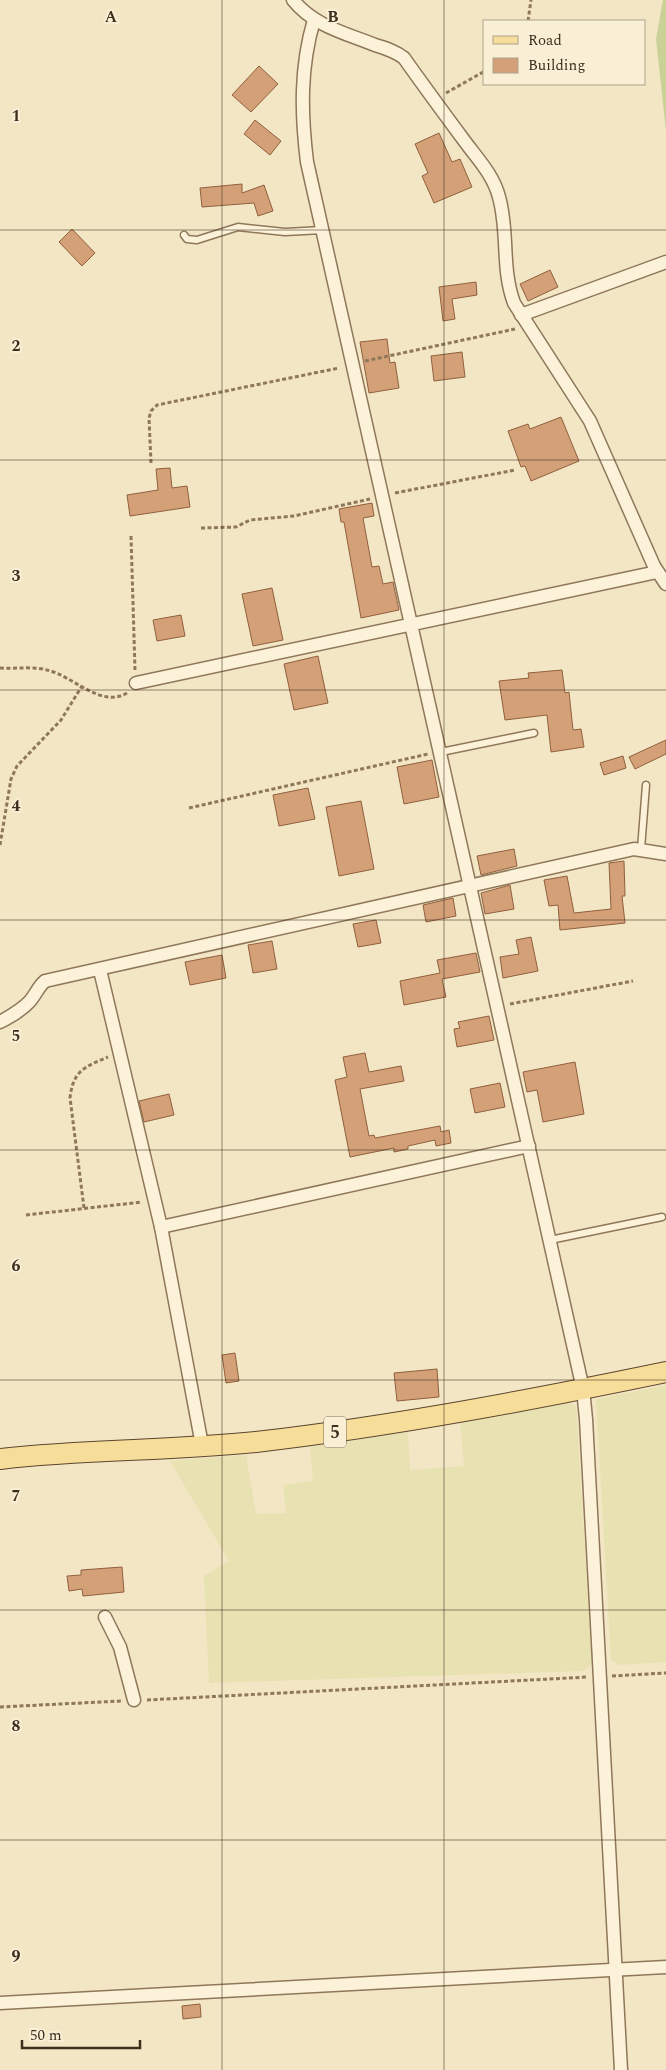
<svg xmlns="http://www.w3.org/2000/svg" width="666" height="2070" viewBox="0 0 666 2070" font-family="Spectral,serif">
  <rect width="100%" height="100%" fill="#f2e6c5"/>
  <g fill="#e8e1b1">
    <path d="M666 1385V1662L620 1665 611 1660 596 1399Z"/>
    <path d="M567 1402 576 1406 592 1664 583 1671 209 1683 204 1576 229 1561 170 1461 246 1455 256 1514 286 1513 283 1485 313 1481 310 1447 408 1432 410 1470 464 1466 460 1420Z"/>
  </g>
  <path fill="#c9d197" d="M663 0H666V131L656 39Z"/>
  <g fill="#d3a078" stroke="#90603d">
    <path d="M259 66 278 84 251 112 232 95Z"/>
    <path d="M255 120 281 141 270 155 244 134Z"/>
    <path d="M439 133 452 162 460 159 472 187 434 203 422 176 428 173 415 144Z"/>
    <path d="M242 184V193L264 185 273 211 258 216 254 203 202 207 200 188Z"/>
    <path d="M72 229 95 253 82 266 59 242Z"/>
    <path d="M550 270 558 287 528 301 520 284Z"/>
    <path d="M476 282 477 295 452 299 455 319 443 321 439 287Z"/>
    <path d="M387 339 390 363 395 362 399 388 369 393 360 342Z"/>
    <path d="M462 352 465 377 434 381 431 356Z"/>
    <path d="M561 417 579 461 531 481 525 466 521 467 508 431 528 424 530 429Z"/>
    <path d="M170 468 172 488 187 486 190 507 130 516 127 495 158 490 156 469Z"/>
    <path d="M372 503 374 516 363 518 372 567 379 566 383 584 393 582 399 610 361 618 344 522H341L339 509Z"/>
    <path d="M272 588 283 640 253 646 242 594Z"/>
    <path d="M181 615 185 636 157 641 153 620Z"/>
    <path d="M318 656 328 703 294 710 284 664Z"/>
    <path d="M562 670 565 693 569 692 573 730 581 729 584 747 551 752 547 715 505 720 499 681 529 678 528 673Z"/>
    <path d="M666 740V754L635 769 629 757Z"/>
    <path d="M623 756 626 768 604 775 600 763Z"/>
    <path d="M432 760 439 797 404 804 397 767Z"/>
    <path d="M308 788 315 819 279 826 273 795Z"/>
    <path d="M361 801 374 869 339 876 326 807Z"/>
    <path d="M514 849 517 866 481 875 477 856Z"/>
    <path d="M624 861 625 896H622L625 923 560 930 558 905 549 906 544 880 567 876 574 913 611 909 609 863Z"/>
    <path d="M510 885 514 909 485 914 481 893Z"/>
    <path d="M453 898 456 916 426 922 423 905Z"/>
    <path d="M376 920 381 943 358 947 353 924Z"/>
    <path d="M531 937 538 971 503 978 500 957 519 954 516 940Z"/>
    <path d="M272 941 277 969 253 973 248 945Z"/>
    <path d="M476 953 480 972 442 979 446 997 404 1005 400 981 440 973 437 960Z"/>
    <path d="M222 955 226 978 190 985 185 962Z"/>
    <path d="M489 1016 494 1040 457 1047 454 1029 460 1028 458 1022Z"/>
    <path d="M365 1053 369 1072 401 1066 404 1081 360 1089 369 1136 374 1135 375 1138 440 1126 441 1132 449 1130 451 1143 436 1146 435 1140 408 1146V1149L394 1152V1148L350 1157 335 1080 347 1077 343 1057Z"/>
    <path d="M575 1062 584 1114 543 1122 537 1090 527 1092 523 1072Z"/>
    <path d="M500 1083 505 1107 475 1113 470 1089Z"/>
    <path d="M169 1094 174 1115 144 1122 139 1101Z"/>
    <path d="M235 1353 239 1381 226 1383 222 1355Z"/>
    <path d="M437 1369 439 1397 397 1401 394 1373Z"/>
    <path d="M122 1567 124 1592 83 1596 82 1589 69 1591 67 1576 81 1575V1570Z"/>
    <path d="M200 2004 201 2017 183 2019 182 2006Z"/>
  </g>
  <g fill="none" stroke-linecap="round" stroke-linejoin="round">
    <defs>
      <g id="lane">
        <path d="M184 235 187 239 197 240 238 227 285 232 323 230"/>
        <path d="M441 752 534 733"/>
        <path d="M641 849 646 785"/>
        <path d="M550 1240 662 1217"/>
      </g>
      <g id="street">
        <path d="M293 0C314 26 345 33 375 45 385 48 395 51 404 58 423 85 443 112 463 139 476 157 493 174 499 197 509 232 501 268 514 303L590 421 654 566 666 584"/>
        <path d="M314 20C300 67 301 113 307 162L583 1389 586 1419 621 2070"/>
        <path d="M521 315 666 262"/>
        <path d="M136 683 657 572"/>
        <path d="M100 970 161 1227 202 1445"/>
        <path d="M0 1022C11 1016 22 1010 30 1001 36 994 38 987 45 981L634 849 666 854"/>
        <path d="M161 1227 529 1146"/>
        <path d="M105 1617 120 1647 134 1700"/>
        <path d="M0 2003 666 1967"/>
      </g>
      <path id="primary" d="M0 1459C85 1449 171 1451 256 1442 394 1426 531 1400 666 1372"/>
    </defs>
    <use href="#lane" stroke="#8f7759" stroke-width="9"/>
    <use href="#street" stroke="#8f7759" stroke-width="15"/>
    <use href="#primary" stroke="#5c452d" stroke-width="22"/>
    <g stroke="#8f7759" stroke-width="3" stroke-dasharray="4 2.5" stroke-linecap="butt">
      <path d="M528 21 531 0"/>
      <path d="M446 93 485 71"/>
      <path d="M365 361 515 329"/>
      <path d="M151 463 149 418 151 411 157 405 339 368"/>
      <path d="M395 493 515 470"/>
      <path d="M201 528 236 527 250 520 294 516 370 499"/>
      <path d="M131 536 135 670"/>
      <path d="M0 668C15 669 33 666 47 670 72 675 101 709 127 693"/>
      <path d="M189 808 428 754"/>
      <path d="M0 845 11 779 17 766 61 720 82 686"/>
      <path d="M510 1004 633 981"/>
      <path d="M84 1208 70 1098C73 1071 84 1067 108 1057"/>
      <path d="M26 1215 142 1202"/>
      <path d="M612 1676 666 1673"/>
      <path d="M147 1700 588 1677"/>
      <path d="M0 1707 121 1701"/>
    </g>
    <use href="#lane" stroke="#fbf2d9" stroke-width="6"/>
    <use href="#street" stroke="#fbf2d9" stroke-width="12"/>
    <use href="#primary" stroke="#f7dd9a" stroke-width="20"/>
  </g>
  <path fill="none" stroke="#3e2e1e" stroke-width="1" stroke-opacity="0.55" d="M222 0V2070M444 0V2070M0 230H666M0 460H666M0 690H666M0 920H666M0 1150H666M0 1380H666M0 1610H666M0 1840H666"/>
  <g text-anchor="middle" stroke-width="4" stroke-linejoin="round" paint-order="stroke">
    <rect fill="#f8efd5" stroke="#766855" stroke-width="1" x="324" y="1416.5" width="22" height="31" rx="4"/>
    <g font-size="18" font-weight="bold" fill="#3e2e1e">
      <text x="335" y="1438">5</text>
    </g>
  </g>
  <g font-size="16" text-anchor="middle" font-weight="bold" fill="#3e2e1e" stroke="#f8efd5" stroke-width="4" stroke-linejoin="round" paint-order="stroke">
    <text x="111" y="22">A</text>
    <text x="333" y="22">B</text>
    <text x="16" y="121">1</text>
    <text x="16" y="351">2</text>
    <text x="16" y="581">3</text>
    <text x="16" y="811">4</text>
    <text x="16" y="1041">5</text>
    <text x="16" y="1271">6</text>
    <text x="16" y="1501">7</text>
    <text x="16" y="1731">8</text>
    <text x="16" y="1961">9</text>
  </g>
  <rect x="483" y="20" width="162" height="65" fill="#f8efd5" stroke="#aea28c"/>
  <rect x="493" y="36" width="25" height="8" fill="#f7dd9a" stroke="#aea28c"/>
  <text x="528" y="45" font-size="15" fill="#3e2e1e">Road</text>
  <rect x="493" y="58" width="25" height="15" fill="#d3a078" stroke="#aea28c"/>
  <text x="528" y="70" font-size="15" fill="#3e2e1e">Building</text>
  <path d="M22 2040v8h118v-8" fill="none" stroke="#3e2e1e" stroke-width="2.5"/>
  <text x="30" y="2040" font-size="15" fill="#3e2e1e" stroke="#f8efd5" stroke-width="4" paint-order="stroke">50 m</text>
</svg>
